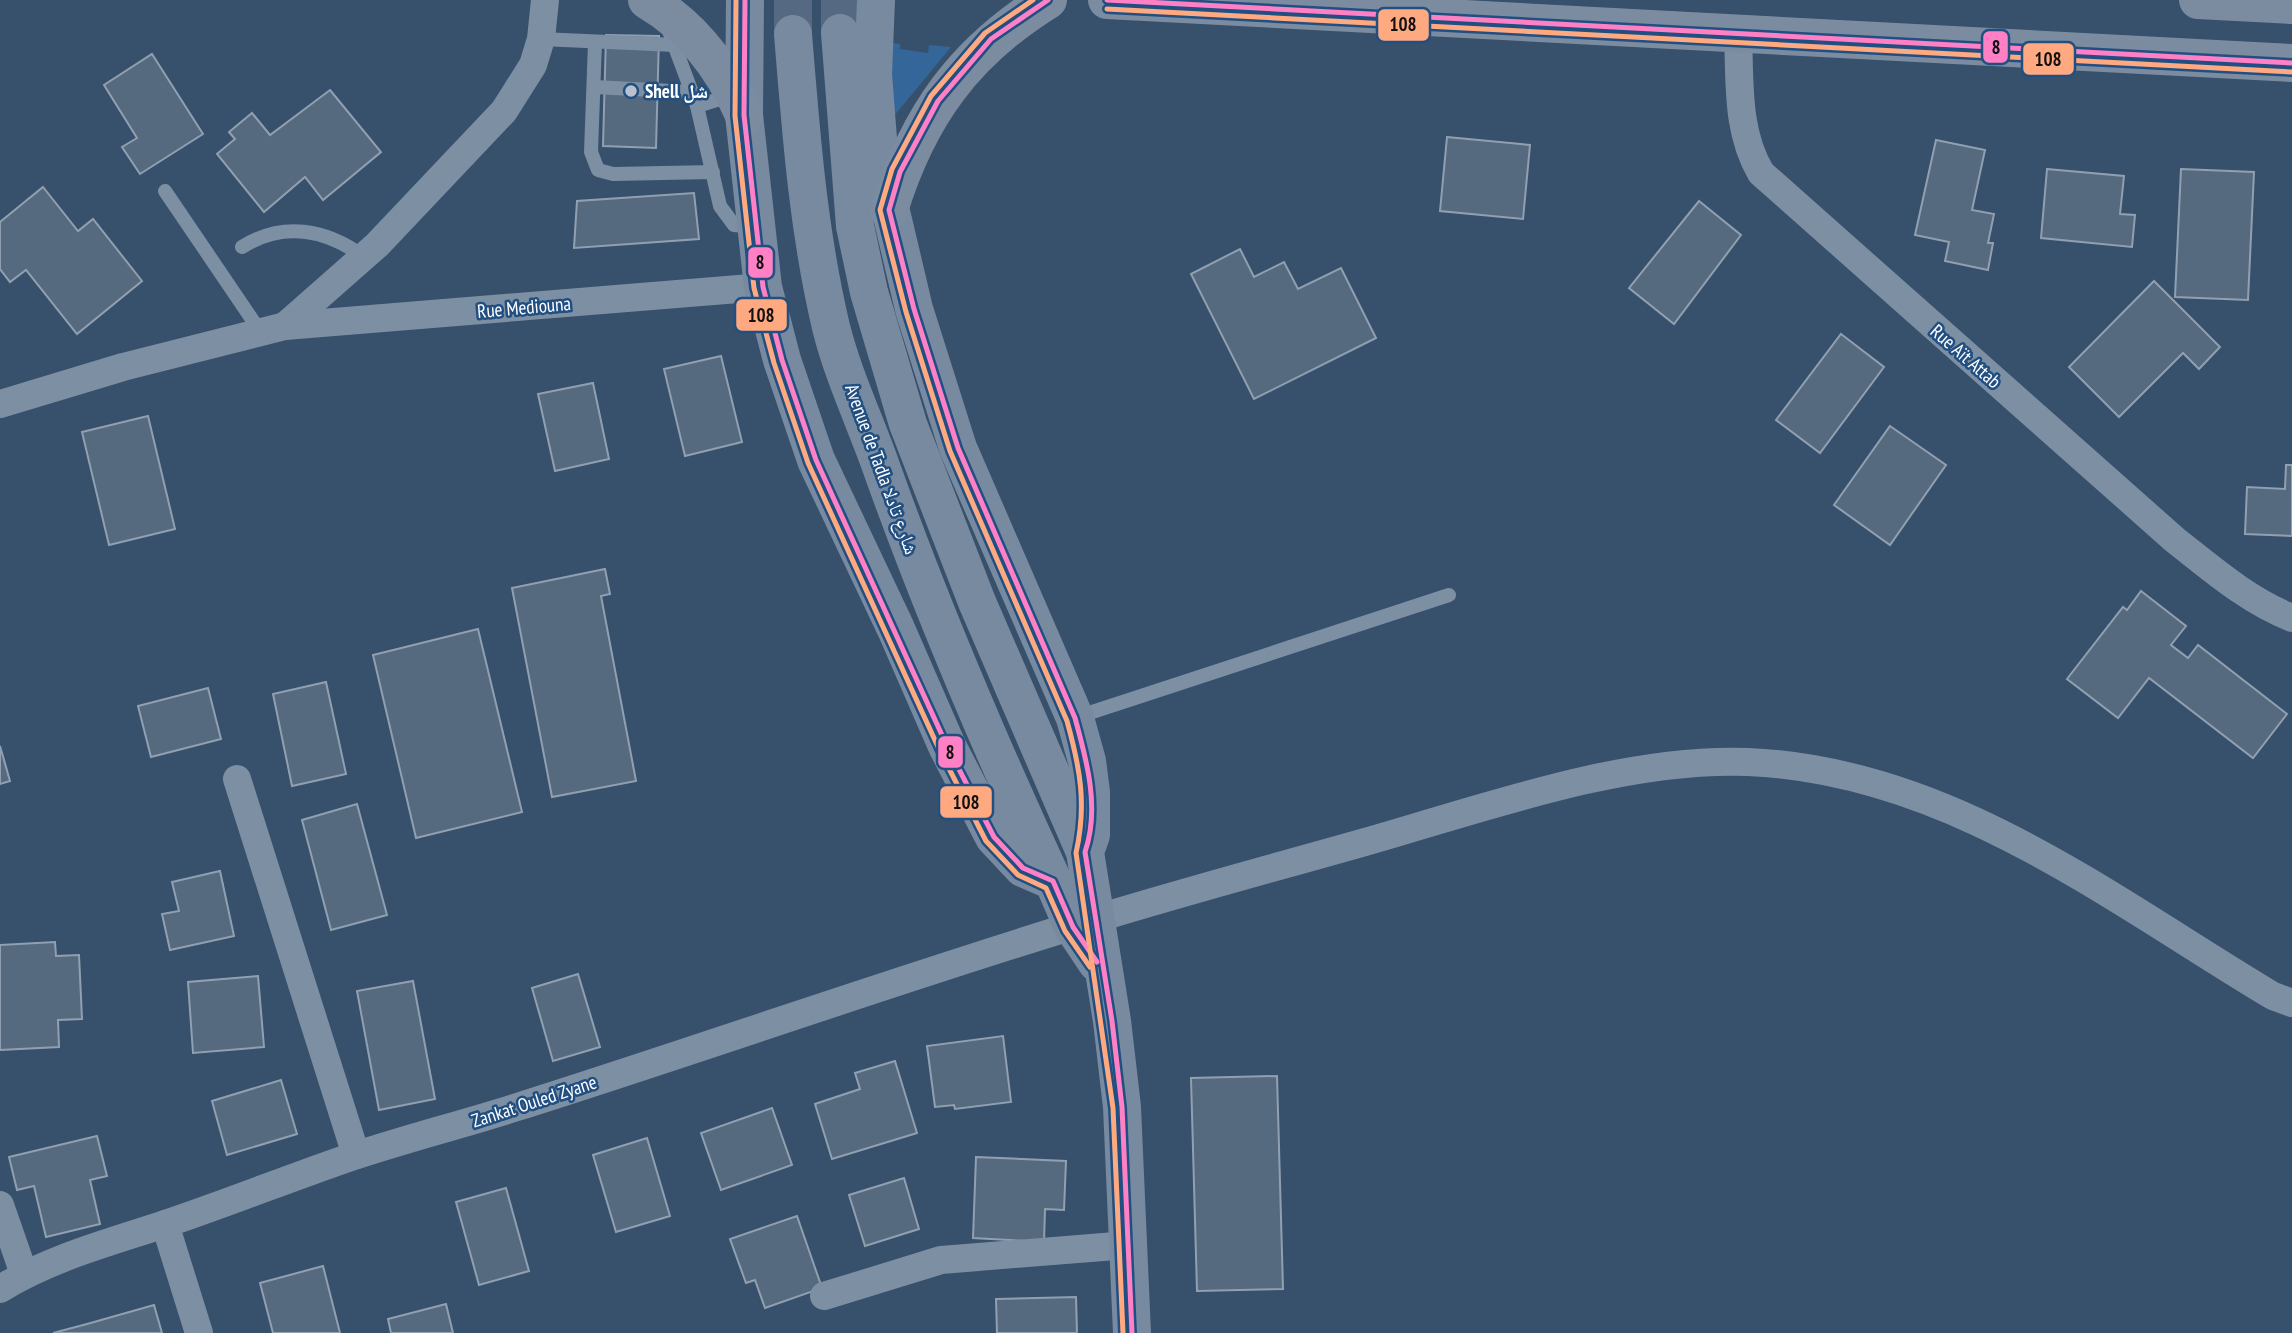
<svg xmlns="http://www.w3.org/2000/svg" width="2292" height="1333" viewBox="0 0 2292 1333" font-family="'PT Sans Narrow','Noto Naskh Arabic',sans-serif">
  <rect width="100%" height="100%" fill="#37506c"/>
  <path fill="#356699" d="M893 43 900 44V49L928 53 929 45 951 47 889 122Z"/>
  <g fill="#55697f" stroke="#91a0b0" stroke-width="2">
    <path d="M606 35 659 36 656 148 603 146Z"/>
    <path d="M152 54 203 134 140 174 122 147 137 138 104 85Z"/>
    <path d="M330 90 381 152 323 200 305 177 264 212 217 154 235 139 229 132 252 113 270 135Z"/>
    <path d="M1447 137 1530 145 1523 219 1440 211Z"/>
    <path d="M1936 140 1985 150 1972 210 1994 214 1988 243H1993L1988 270 1945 261 1949 242 1915 235Z"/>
    <path d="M2047 169 2124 176 2120 214 2135 215 2132 247 2041 238Z"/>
    <path d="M2181 169 2254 172 2248 300 2175 297Z"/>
    <path d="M43 187 78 231 93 219 142 281 77 334 26 270 10 282 0 269V222Z"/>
    <path d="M694 193 699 239 574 248 577 201Z"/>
    <path d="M1699 201 1741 235 1674 324 1629 288Z"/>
    <path d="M1240 249 1254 277 1284 262 1298 289 1341 268 1376 338 1254 399 1191 274Z"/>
    <path d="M2154 281 2220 347 2199 369 2183 353 2119 417 2069 367Z"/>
    <path d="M1841 334 1884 367 1820 453 1776 420Z"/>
    <path d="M721 356 742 442 685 456 664 369Z"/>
    <path d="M593 383 609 459 555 471 538 394Z"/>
    <path d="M148 416 175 529 109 545 82 432Z"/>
    <path d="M1890 426 1946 465 1890 545 1834 505Z"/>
    <path d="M2286 465H2292V536L2245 534 2247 487 2285 489Z"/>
    <path d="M605 569 610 594 601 596 636 781 552 797 512 588Z"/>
    <path d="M2141 591 2186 626 2171 645 2188 658 2198 645 2287 714 2253 758 2149 678 2118 718 2067 679 2123 607 2127 610Z"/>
    <path d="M478 629 522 812 416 838 373 655Z"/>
    <path d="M326 682 346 774 292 786 273 694Z"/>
    <path d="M208 688 221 739 151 757 138 706Z"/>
    <path d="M0 746 10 781 0 784Z"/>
    <path d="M357 804 387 915 331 930 302 820Z"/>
    <path d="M220 871 234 936 170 950 162 914 179 911 172 882Z"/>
    <path d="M55 942 56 956 79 955 82 1019 58 1020 59 1047 0 1050V945Z"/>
    <path d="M578 974 600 1047 553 1061 532 988Z"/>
    <path d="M258 976 264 1047 193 1053 188 982Z"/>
    <path d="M413 981 435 1099 379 1110 357 991Z"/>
    <path d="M1003 1036 1011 1102 955 1109 954 1105 935 1107 927 1046Z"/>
    <path d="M895 1061 917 1133 832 1159 815 1104 860 1089 855 1073Z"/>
    <path d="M1277 1076 1283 1289 1197 1291 1191 1078Z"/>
    <path d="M281 1080 297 1134 227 1155 212 1101Z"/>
    <path d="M772 1108 792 1165 721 1190 701 1133Z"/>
    <path d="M97 1136 107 1176 90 1180 100 1224 46 1237 34 1186 17 1190 9 1157Z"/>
    <path d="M647 1138 670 1216 616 1232 593 1155Z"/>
    <path d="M976 1157 1066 1161 1064 1210 1045 1209 1044 1242 973 1238Z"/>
    <path d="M904 1178 919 1229 865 1246 849 1195Z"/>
    <path d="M506 1188 529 1271 479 1285 456 1202Z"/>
    <path d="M797 1216 822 1288 765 1308 755 1280 746 1283 730 1239Z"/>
    <path d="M323 1266 340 1333H273L260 1283Z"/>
    <path d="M1076 1297 1077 1333H997L996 1299Z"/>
    <path d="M446 1304 453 1333H391L388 1319Z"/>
    <path d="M154 1305 162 1333H53L87 1324Z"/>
  </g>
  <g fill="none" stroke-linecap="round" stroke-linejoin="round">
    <g stroke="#556a82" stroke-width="38" stroke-dasharray="38 19" stroke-linecap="butt">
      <path d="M840 0V33"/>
      <path d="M793 34V0"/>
    </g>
    <g stroke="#7d8fa2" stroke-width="14">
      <path d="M669 31 697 106 720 206 734 225 755 227"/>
      <path d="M541 39 675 45"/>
      <path d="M595 42 591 152 598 170 613 174 713 172"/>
      <path d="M594 87 692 92"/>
      <path d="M697 106 733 95"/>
      <path d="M165 191 260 331"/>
      <path d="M242 247C283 221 326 229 364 257"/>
      <path d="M1077 717 1449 595"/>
    </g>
    <g stroke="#7d8fa2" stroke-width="28">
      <path d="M1738 33C1740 81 1736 131 1761 173L2175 540C2212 569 2247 600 2292 618"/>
      <path d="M285 326 377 245 504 111 533 65 541 39 545 0"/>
      <path d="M0 404 123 367 285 326 763 287"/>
      <path d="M237 779 356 1155"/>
      <path d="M0 1205 24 1274"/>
      <path d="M165 1224 199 1333"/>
      <path d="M0 1289C52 1257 111 1242 168 1223 230 1202 290 1178 351 1157 405 1139 460 1125 514 1108 710 1046 904 977 1102 917 1187 891 1273 868 1358 844 1479 810 1622 757 1748 762 1948 770 2109 898 2273 996L2292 1003"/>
      <path d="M824 1296 941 1260 1128 1245"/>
    </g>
    <g stroke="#788a9f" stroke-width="38">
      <path d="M745 0 744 115 763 287 782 360 816 460 896 629 947 746 994 837 1023 868 1053 881 1073 927 1097 963"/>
      <path d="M876 0 873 74 880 165 914 309 958 448 1075 718 1087 761 1091 792V835L1085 852 1112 1021 1122 1107 1132 1333"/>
      <path d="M840 33 855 226 869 292 908 424 977 602 1085 852"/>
      <path d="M793 34C801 133 808 230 831 327 842 372 863 417 879 461 930 605 989 743 1053 881"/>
    </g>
    <g stroke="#7c8ca0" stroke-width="38">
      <path d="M647 0C693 27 723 67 744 115"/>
      <path d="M1107 0 2292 63"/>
      <path d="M2198 0 2292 5"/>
      <path d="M889 210C918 116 964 52 1048 0"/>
    </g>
    <defs>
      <g id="bus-1">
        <path d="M745 0 744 115 763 287 782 360 816 460 947 746 994 837 1023 868 1053 881 1073 927 1097 962"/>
        <path d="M1048 0 991 39 938 101 900 172 889 210 914 309 958 448 1075 718C1087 761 1100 809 1085 852L1112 1021 1122 1107 1132 1333"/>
        <path d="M1107 0 2292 63"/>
      </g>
      <g id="bus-2">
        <path d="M736 0 735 116 754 288 774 363 808 463 939 749 986 841 1018 875 1046 888 1065 931 1090 967"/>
        <path d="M1033 0 985 33 931 96 892 169 880 210 906 312 950 451 1067 721C1080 768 1087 804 1076 853L1113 1108 1123 1333"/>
        <path d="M1107 9 2292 72"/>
      </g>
    </defs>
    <use href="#bus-1" stroke="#214f82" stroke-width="10"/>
    <use href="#bus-2" stroke="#214f82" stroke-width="10"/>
    <use href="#bus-1" stroke="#ff80c5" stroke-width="5"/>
    <use href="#bus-2" stroke="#ffa980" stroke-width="5"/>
  </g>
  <circle fill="#b9c2cc" stroke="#214f82" stroke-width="2.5" cx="631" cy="91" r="7"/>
  <g text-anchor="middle" stroke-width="5" stroke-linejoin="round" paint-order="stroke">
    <g font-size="19" font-weight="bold" fill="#fff" stroke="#214f82" text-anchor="start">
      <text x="645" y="98">Shell شل</text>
    </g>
    <g font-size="19" fill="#fff" stroke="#214f82">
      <text transform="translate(524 307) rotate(-5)" y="7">Rue Mediouna</text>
      <text transform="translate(1966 356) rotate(41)" y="7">Rue Aït Attab</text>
      <text transform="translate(882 469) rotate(70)" y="7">Avenue de Tadla شارع تادلا</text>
      <text transform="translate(534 1101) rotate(-18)" y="7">Zankat Ouled Zyane</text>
    </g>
  </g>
  <g stroke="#214f82" stroke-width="2.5">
    <rect x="1377" y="8" width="53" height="34" rx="7" fill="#ffa980"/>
    <rect x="1982" y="30" width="27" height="34" rx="7" fill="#ff80c5"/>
    <rect x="2022" y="42" width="53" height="34" rx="7" fill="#ffa980"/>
    <rect x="747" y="246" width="27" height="33" rx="7" fill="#ff80c5"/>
    <rect x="735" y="298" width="53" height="34" rx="7" fill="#ffa980"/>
    <rect x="937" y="735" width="27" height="34" rx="7" fill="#ff80c5"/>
    <rect x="939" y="785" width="54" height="34" rx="7" fill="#ffa980"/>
  </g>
  <g font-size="19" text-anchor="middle" font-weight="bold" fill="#111">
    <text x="1403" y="31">108</text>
    <text x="1996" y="54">8</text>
    <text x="2048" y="66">108</text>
    <text x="760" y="269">8</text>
    <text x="761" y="322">108</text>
    <text x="950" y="759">8</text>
    <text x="966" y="809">108</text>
  </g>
</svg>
